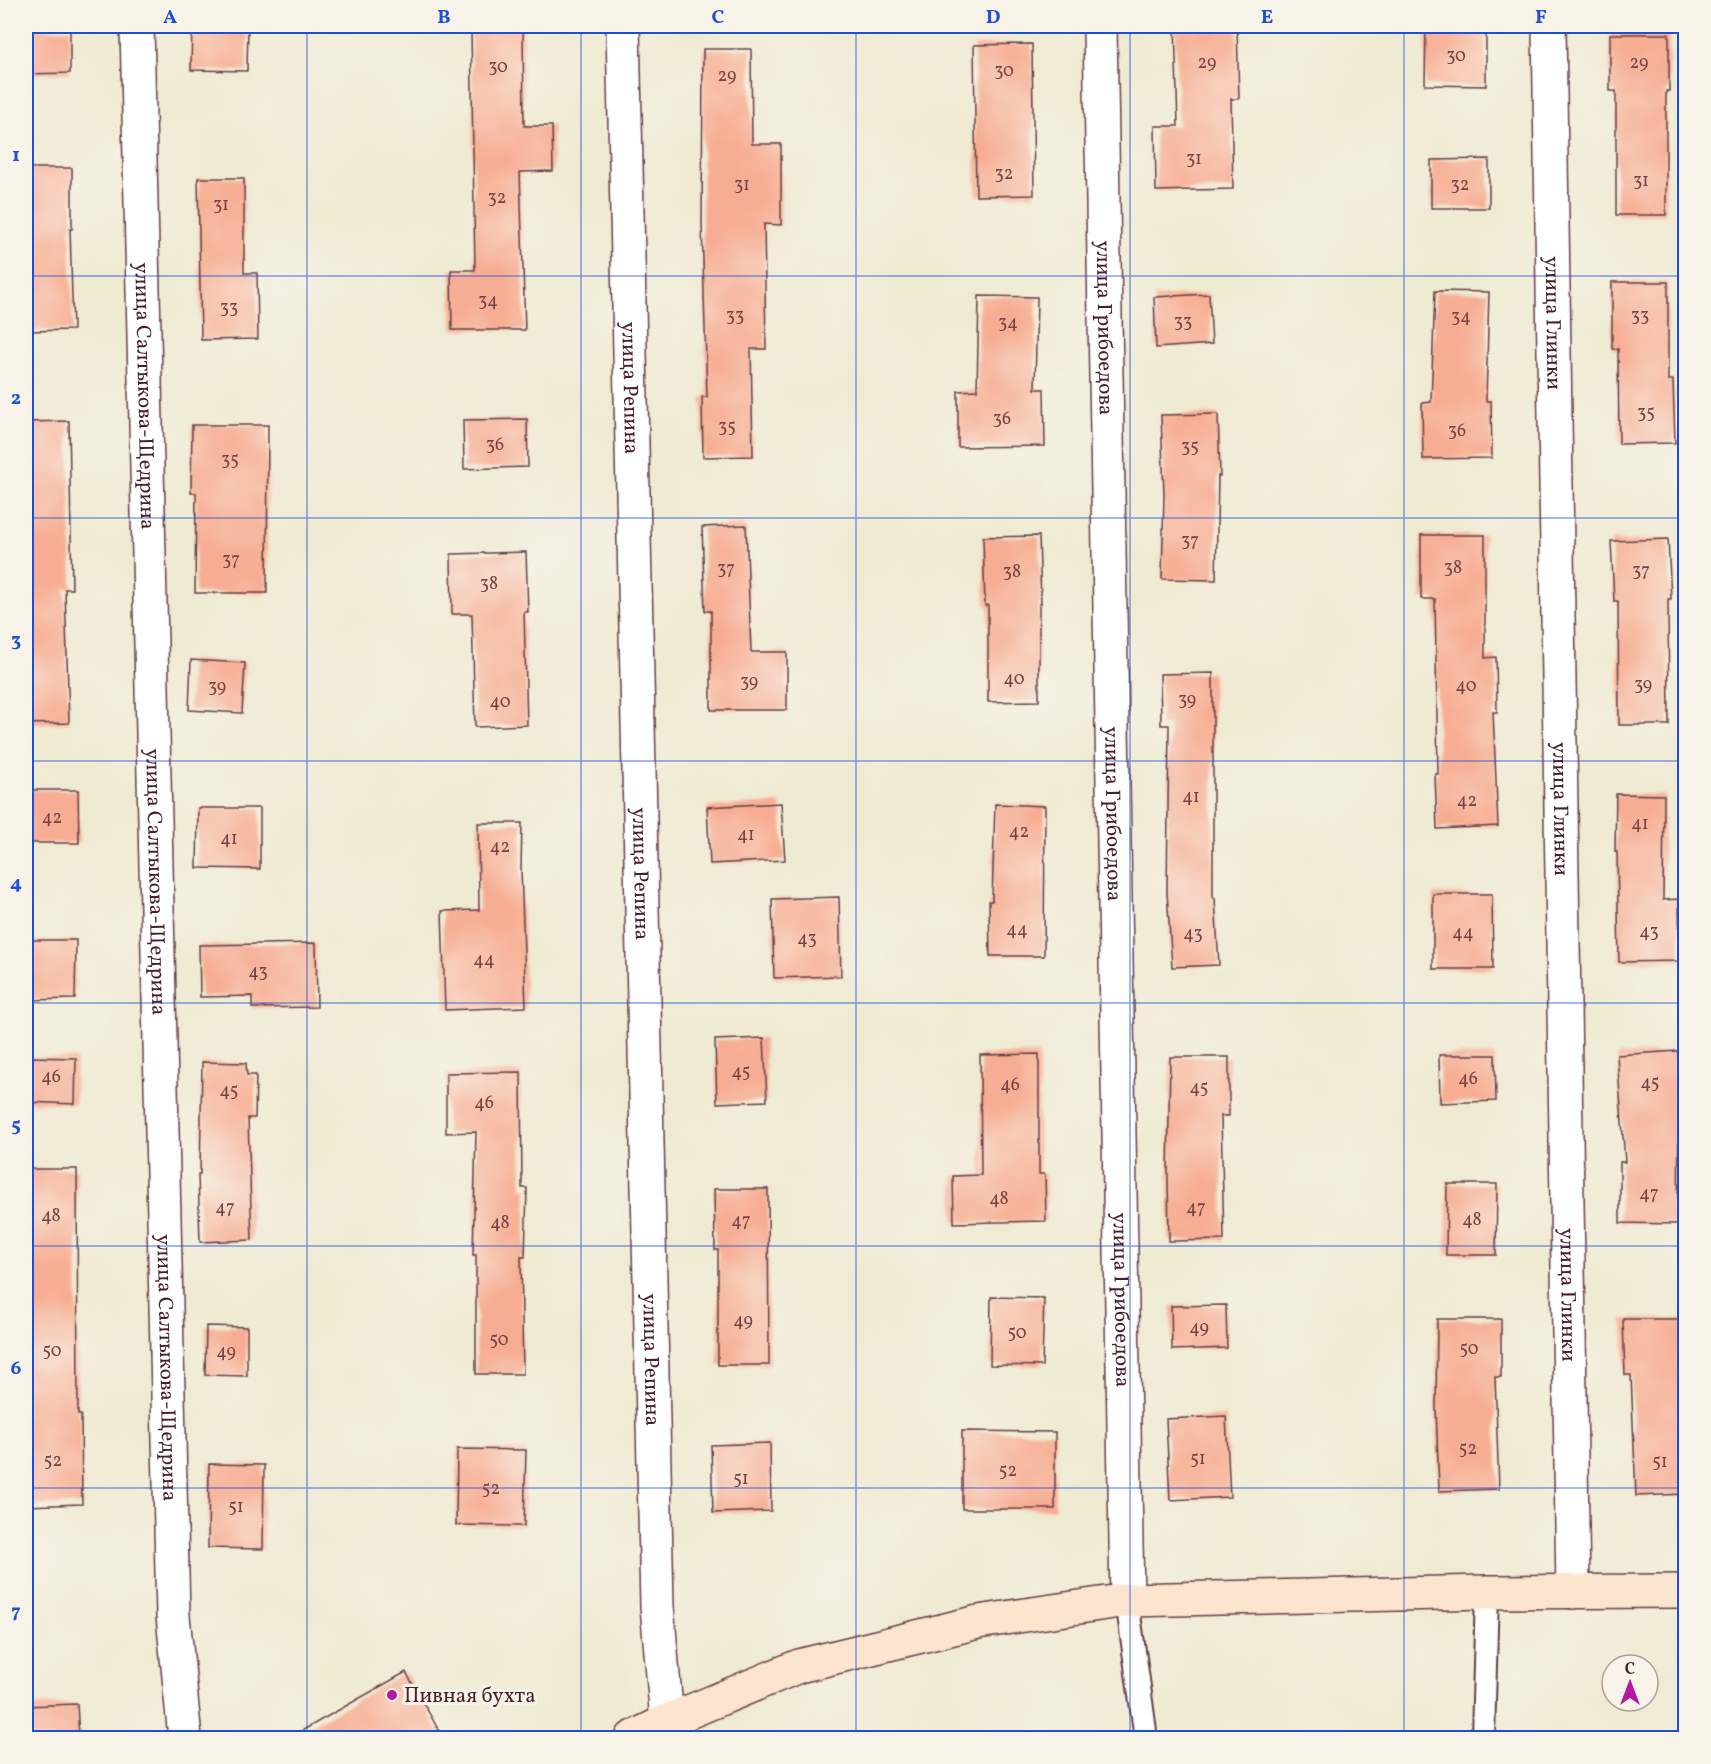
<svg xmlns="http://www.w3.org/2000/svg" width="1711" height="1764" viewBox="0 0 1711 1764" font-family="Vollkorn,serif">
  <rect width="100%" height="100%" fill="#f7f3e8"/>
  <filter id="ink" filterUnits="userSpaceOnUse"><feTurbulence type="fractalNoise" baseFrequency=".0167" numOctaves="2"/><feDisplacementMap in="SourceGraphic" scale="12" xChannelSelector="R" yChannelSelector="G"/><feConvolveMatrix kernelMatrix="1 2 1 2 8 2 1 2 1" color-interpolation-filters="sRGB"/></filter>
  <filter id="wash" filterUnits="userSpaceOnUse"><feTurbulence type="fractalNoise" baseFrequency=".008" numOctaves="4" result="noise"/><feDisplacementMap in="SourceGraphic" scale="24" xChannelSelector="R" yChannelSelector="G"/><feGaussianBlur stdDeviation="1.35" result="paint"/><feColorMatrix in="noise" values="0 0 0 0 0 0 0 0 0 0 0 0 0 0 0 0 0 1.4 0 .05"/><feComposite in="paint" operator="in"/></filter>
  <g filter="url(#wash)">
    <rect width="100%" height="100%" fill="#efead2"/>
    <g id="blocks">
      <g fill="#f7ad93">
        <path d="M192 26H248L247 71 191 70Z"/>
        <path d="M1175 26H1237L1239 99H1231L1233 189 1156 191 1155 126H1178Z"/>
        <path d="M1426 26H1486V86L1425 85Z"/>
        <path d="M26 29H70V73L26 74Z"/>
        <path d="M523 29 524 126H552L553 171 520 172 525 330H452L451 270H475L471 30Z"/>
        <path d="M1610 34H1669V91H1666V215H1616V91H1610Z"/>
        <path d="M1032 44 1034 195 976 196 974 45Z"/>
        <path d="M703 49H751L752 144H781V225L764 224 766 349H751L753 456 703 457 702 397H707L702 224Z"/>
        <path d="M1489 159V208H1431V160Z"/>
        <path d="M26 168H72V229H70L73 330 26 331Z"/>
        <path d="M198 178H244V273H257L258 339 201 340Z"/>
        <path d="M1612 282H1668V380H1673L1675 443 1619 444 1618 349H1612Z"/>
        <path d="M1435 291 1489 292 1486 401H1491L1492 458 1423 459 1422 403 1431 402Z"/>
        <path d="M1209 294 1212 344 1156 348 1154 297Z"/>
        <path d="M979 296 1037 297 1035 389H1044L1045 446 958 447V391L977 390Z"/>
        <path d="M1218 414 1220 476H1218L1216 580 1162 579 1164 494 1161 415Z"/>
        <path d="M527 419 528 467 464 469 463 420Z"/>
        <path d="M69 421 72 589H65L69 723 26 724V422Z"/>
        <path d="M192 425H268L267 593H195L196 493H191Z"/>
        <path d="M746 525 751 652H787V710H711V611H705L702 527Z"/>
        <path d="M1421 535H1485V658L1496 657 1497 712H1493L1498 826 1437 829 1435 774H1438L1435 599H1421Z"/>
        <path d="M1039 536 1041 604H1039V701L988 702V605L985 606 983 537Z"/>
        <path d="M1668 539 1671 599H1668L1669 725H1619L1618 601H1614L1611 541Z"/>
        <path d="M526 552 528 612H524L527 725 475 727 472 614H452L451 554Z"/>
        <path d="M191 660 245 663 242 713 189 710Z"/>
        <path d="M1213 673V898H1215L1219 965 1172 967 1167 892 1169 725H1161L1160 674Z"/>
        <path d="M26 790H78L79 843H26Z"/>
        <path d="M1616 794 1664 795 1663 900 1679 899 1680 961 1619 962 1617 852H1615Z"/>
        <path d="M781 803 785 860 710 864 707 807Z"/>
        <path d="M995 804 1045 806 1044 956H990L989 901H992Z"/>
        <path d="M198 808H260V869L197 868Z"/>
        <path d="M478 823H522L521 869 526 1007 445 1010 442 911 479 910Z"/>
        <path d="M1433 894H1492L1493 969H1433Z"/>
        <path d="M839 897 841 976 774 978 772 899Z"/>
        <path d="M26 940H76L75 999 26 1000Z"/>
        <path d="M316 943 317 1007 252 1008V996L200 997 199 945Z"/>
        <path d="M764 1038 767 1101 717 1103 715 1040Z"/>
        <path d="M1678 1051 1682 1108 1679 1109 1678 1224 1620 1223V1162H1625L1617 1055Z"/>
        <path d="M1039 1054V1174H1045L1046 1221 954 1223 953 1176 981 1175 980 1055Z"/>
        <path d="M1439 1055H1495L1496 1101 1440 1103Z"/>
        <path d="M26 1057 76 1058 75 1104 26 1102Z"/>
        <path d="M1170 1057H1229V1116H1221L1224 1240 1169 1241 1168 1174Z"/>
        <path d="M202 1062 246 1063 247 1075H256L255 1118H248L252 1240 200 1242 198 1174H200Z"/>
        <path d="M521 1072 522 1188H527L525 1257H521L523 1374H476V1255H473L476 1132 446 1133V1073Z"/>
        <path d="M26 1169H77L78 1415H81L82 1504 26 1506Z"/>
        <path d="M1447 1184H1497L1496 1255H1446Z"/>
        <path d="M714 1189H768L769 1365H718V1250H715Z"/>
        <path d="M991 1297 1044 1298 1042 1366 990 1365Z"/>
        <path d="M1226 1305 1227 1348 1172 1350 1171 1306Z"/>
        <path d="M1437 1319H1501V1377H1495L1499 1489 1439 1491 1436 1408Z"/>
        <path d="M1623 1319H1684L1686 1494 1636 1496 1631 1375H1625Z"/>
        <path d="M206 1326 247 1327V1376L205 1375Z"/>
        <path d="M1226 1416 1230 1497 1170 1500 1166 1419Z"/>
        <path d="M962 1431 1055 1432V1509H962Z"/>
        <path d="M770 1443 771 1511 713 1513 711 1445Z"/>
        <path d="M457 1449 526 1450 524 1526 456 1525Z"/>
        <path d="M209 1464 264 1465 263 1549 208 1548Z"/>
        <path d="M406 1672 443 1738H289Z"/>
        <path d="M77 1704 79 1738H26V1706Z"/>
      </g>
    </g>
  </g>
  <g filter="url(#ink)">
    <use href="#blocks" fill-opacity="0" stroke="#633d44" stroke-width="1.5"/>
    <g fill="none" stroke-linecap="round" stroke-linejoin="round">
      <defs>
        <g id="lane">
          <path d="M1127 1600 1146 1738"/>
          <path d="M1483 1738 1487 1592"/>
        </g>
        <g id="street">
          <path id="s1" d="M137 26 173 1616 185 1738"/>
          <path id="s2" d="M623 26 657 1606 667 1721"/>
          <path id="s3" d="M1100 26 1127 1600"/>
          <path id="s4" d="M1549 26 1573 1592"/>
        </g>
        <path id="secondary" d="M632 1738 667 1721 799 1666 978 1622 1127 1600 1487 1592 1686 1591"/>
      </defs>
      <use href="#lane" stroke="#633d44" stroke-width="26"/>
      <use href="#street" stroke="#633d44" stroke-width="36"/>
      <use href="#secondary" stroke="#633d44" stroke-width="36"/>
      <use href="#lane" stroke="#fff" stroke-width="22"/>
      <use href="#street" stroke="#fff" stroke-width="33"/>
      <use href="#secondary" stroke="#fbe5cf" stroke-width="33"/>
    </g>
  </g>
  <path fill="none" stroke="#1d4ed8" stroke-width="1.5" stroke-opacity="0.55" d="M307 26V1738M581 26V1738M856 26V1738M1130 26V1738M1404 26V1738M26 276H1686M26 518H1686M26 761H1686M26 1003H1686M26 1246H1686M26 1488H1686"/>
  <circle fill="#b5179e" stroke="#f7f3e8" stroke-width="2" cx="392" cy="1695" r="6"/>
  <g text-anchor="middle" stroke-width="6" stroke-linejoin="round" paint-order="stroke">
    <g font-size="18" fill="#754245">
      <text x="1456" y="61">30</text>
      <text x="1207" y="68">29</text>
      <text x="1639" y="68">29</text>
      <text x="498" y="72">30</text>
      <text x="1004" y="76">30</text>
      <text x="727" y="81">29</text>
      <text x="1194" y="164">31</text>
      <text x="1004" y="179">32</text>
      <text x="1641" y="186">31</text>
      <text x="742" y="190">31</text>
      <text x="1460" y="190">32</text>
      <text x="497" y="203">32</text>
      <text x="221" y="210">31</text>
      <text x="488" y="306">34</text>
      <text x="229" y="313">33</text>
      <text x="735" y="321">33</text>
      <text x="1640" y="321">33</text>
      <text x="1461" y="322">34</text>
      <text x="1183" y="327">33</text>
      <text x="1008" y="328">34</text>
      <text x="1646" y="418">35</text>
      <text x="1002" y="424">36</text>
      <text x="727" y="432">35</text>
      <text x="1457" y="436">36</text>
      <text x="495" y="450">36</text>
      <text x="1190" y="452">35</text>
      <text x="230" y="465">35</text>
      <text x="1190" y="546">37</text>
      <text x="231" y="565">37</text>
      <text x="1453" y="573">38</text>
      <text x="726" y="574">37</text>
      <text x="1641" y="576">37</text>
      <text x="1012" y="577">38</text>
      <text x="489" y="589">38</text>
      <text x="1014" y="684">40</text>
      <text x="749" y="687">39</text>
      <text x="1643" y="690">39</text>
      <text x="1466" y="691">40</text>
      <text x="217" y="692">39</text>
      <text x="1187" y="705">39</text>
      <text x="500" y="707">40</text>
      <text x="1191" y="802">41</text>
      <text x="1467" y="806">42</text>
      <text x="52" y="823">42</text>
      <text x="1640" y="829">41</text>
      <text x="1019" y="837">42</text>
      <text x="746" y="840">41</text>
      <text x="229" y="844">41</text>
      <text x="500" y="852">42</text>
      <text x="1017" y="935">44</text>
      <text x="1649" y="937">43</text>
      <text x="1463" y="938">44</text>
      <text x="1193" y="939">43</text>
      <text x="807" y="944">43</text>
      <text x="484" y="965">44</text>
      <text x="258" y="977">43</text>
      <text x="741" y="1077">45</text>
      <text x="51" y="1082">46</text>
      <text x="1468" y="1084">46</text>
      <text x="1650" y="1088">45</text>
      <text x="1010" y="1090">46</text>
      <text x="1199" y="1093">45</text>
      <text x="229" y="1096">45</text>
      <text x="484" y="1108">46</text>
      <text x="1649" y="1199">47</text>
      <text x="999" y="1204">48</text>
      <text x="225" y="1213">47</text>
      <text x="1196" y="1213">47</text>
      <text x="51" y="1221">48</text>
      <text x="1472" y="1225">48</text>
      <text x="741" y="1226">47</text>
      <text x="500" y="1228">48</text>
      <text x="743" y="1326">49</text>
      <text x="1199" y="1333">49</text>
      <text x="1017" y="1338">50</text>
      <text x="499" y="1345">50</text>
      <text x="1469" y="1354">50</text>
      <text x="52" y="1356">50</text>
      <text x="226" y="1357">49</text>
      <text x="1468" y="1454">52</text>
      <text x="1198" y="1464">51</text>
      <text x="53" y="1466">52</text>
      <text x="1660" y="1467">51</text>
      <text x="1008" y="1476">52</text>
      <text x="741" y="1484">51</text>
      <text x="491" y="1494">52</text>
      <text x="236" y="1512">51</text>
    </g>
    <g font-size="21" fill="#4a1f2b" stroke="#f7f3e8">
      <text dy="7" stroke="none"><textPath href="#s4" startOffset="297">улица Глинки</textPath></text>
      <text dy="7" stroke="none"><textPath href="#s3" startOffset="302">улица Грибоедова</textPath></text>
      <text dy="7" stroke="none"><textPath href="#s2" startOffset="362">улица Репина</textPath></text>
      <text dy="7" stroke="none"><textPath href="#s1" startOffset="370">улица Салтыкова-Щедрина</textPath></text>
      <text dy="7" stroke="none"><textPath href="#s4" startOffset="783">улица Глинки</textPath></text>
      <text dy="7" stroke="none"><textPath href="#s3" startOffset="788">улица Грибоедова</textPath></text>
      <text dy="7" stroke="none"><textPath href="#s2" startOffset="848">улица Репина</textPath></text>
      <text dy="7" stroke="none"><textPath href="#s1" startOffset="856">улица Салтыкова-Щедрина</textPath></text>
      <text dy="7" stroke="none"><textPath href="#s4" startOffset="1269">улица Глинки</textPath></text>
      <text dy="7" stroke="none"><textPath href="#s3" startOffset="1274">улица Грибоедова</textPath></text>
      <text dy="7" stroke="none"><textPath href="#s2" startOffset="1334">улица Репина</textPath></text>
      <text dy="7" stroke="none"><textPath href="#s1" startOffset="1342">улица Салтыкова-Щедрина</textPath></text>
    </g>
    <g font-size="21" fill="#4a1f2b" stroke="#f7f3e8" text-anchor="start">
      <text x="404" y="1702">Пивная бухта</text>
    </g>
  </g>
  <rect width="1711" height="1764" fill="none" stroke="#f7f3e8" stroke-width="66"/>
  <g transform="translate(1630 1683)"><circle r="28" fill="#f7f3e8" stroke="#b29e9c" stroke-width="1.5"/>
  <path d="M0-4.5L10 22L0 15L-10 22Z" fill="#b5179e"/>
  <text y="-9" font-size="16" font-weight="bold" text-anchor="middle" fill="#4a1f2b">С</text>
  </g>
  <rect x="33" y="33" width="1645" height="1698" fill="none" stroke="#1d4ed8" stroke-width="2"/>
  <g font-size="20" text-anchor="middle" font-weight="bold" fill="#1d4ed8">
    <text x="170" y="23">A</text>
    <text x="444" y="23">B</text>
    <text x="718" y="23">C</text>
    <text x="993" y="23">D</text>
    <text x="1267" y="23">E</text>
    <text x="1541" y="23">F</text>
    <text x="16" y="161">1</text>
    <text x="16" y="404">2</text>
    <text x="16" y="646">3</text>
    <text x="16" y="889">4</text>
    <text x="16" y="1131">5</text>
    <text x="16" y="1374">6</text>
    <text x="16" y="1617">7</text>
  </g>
</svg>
